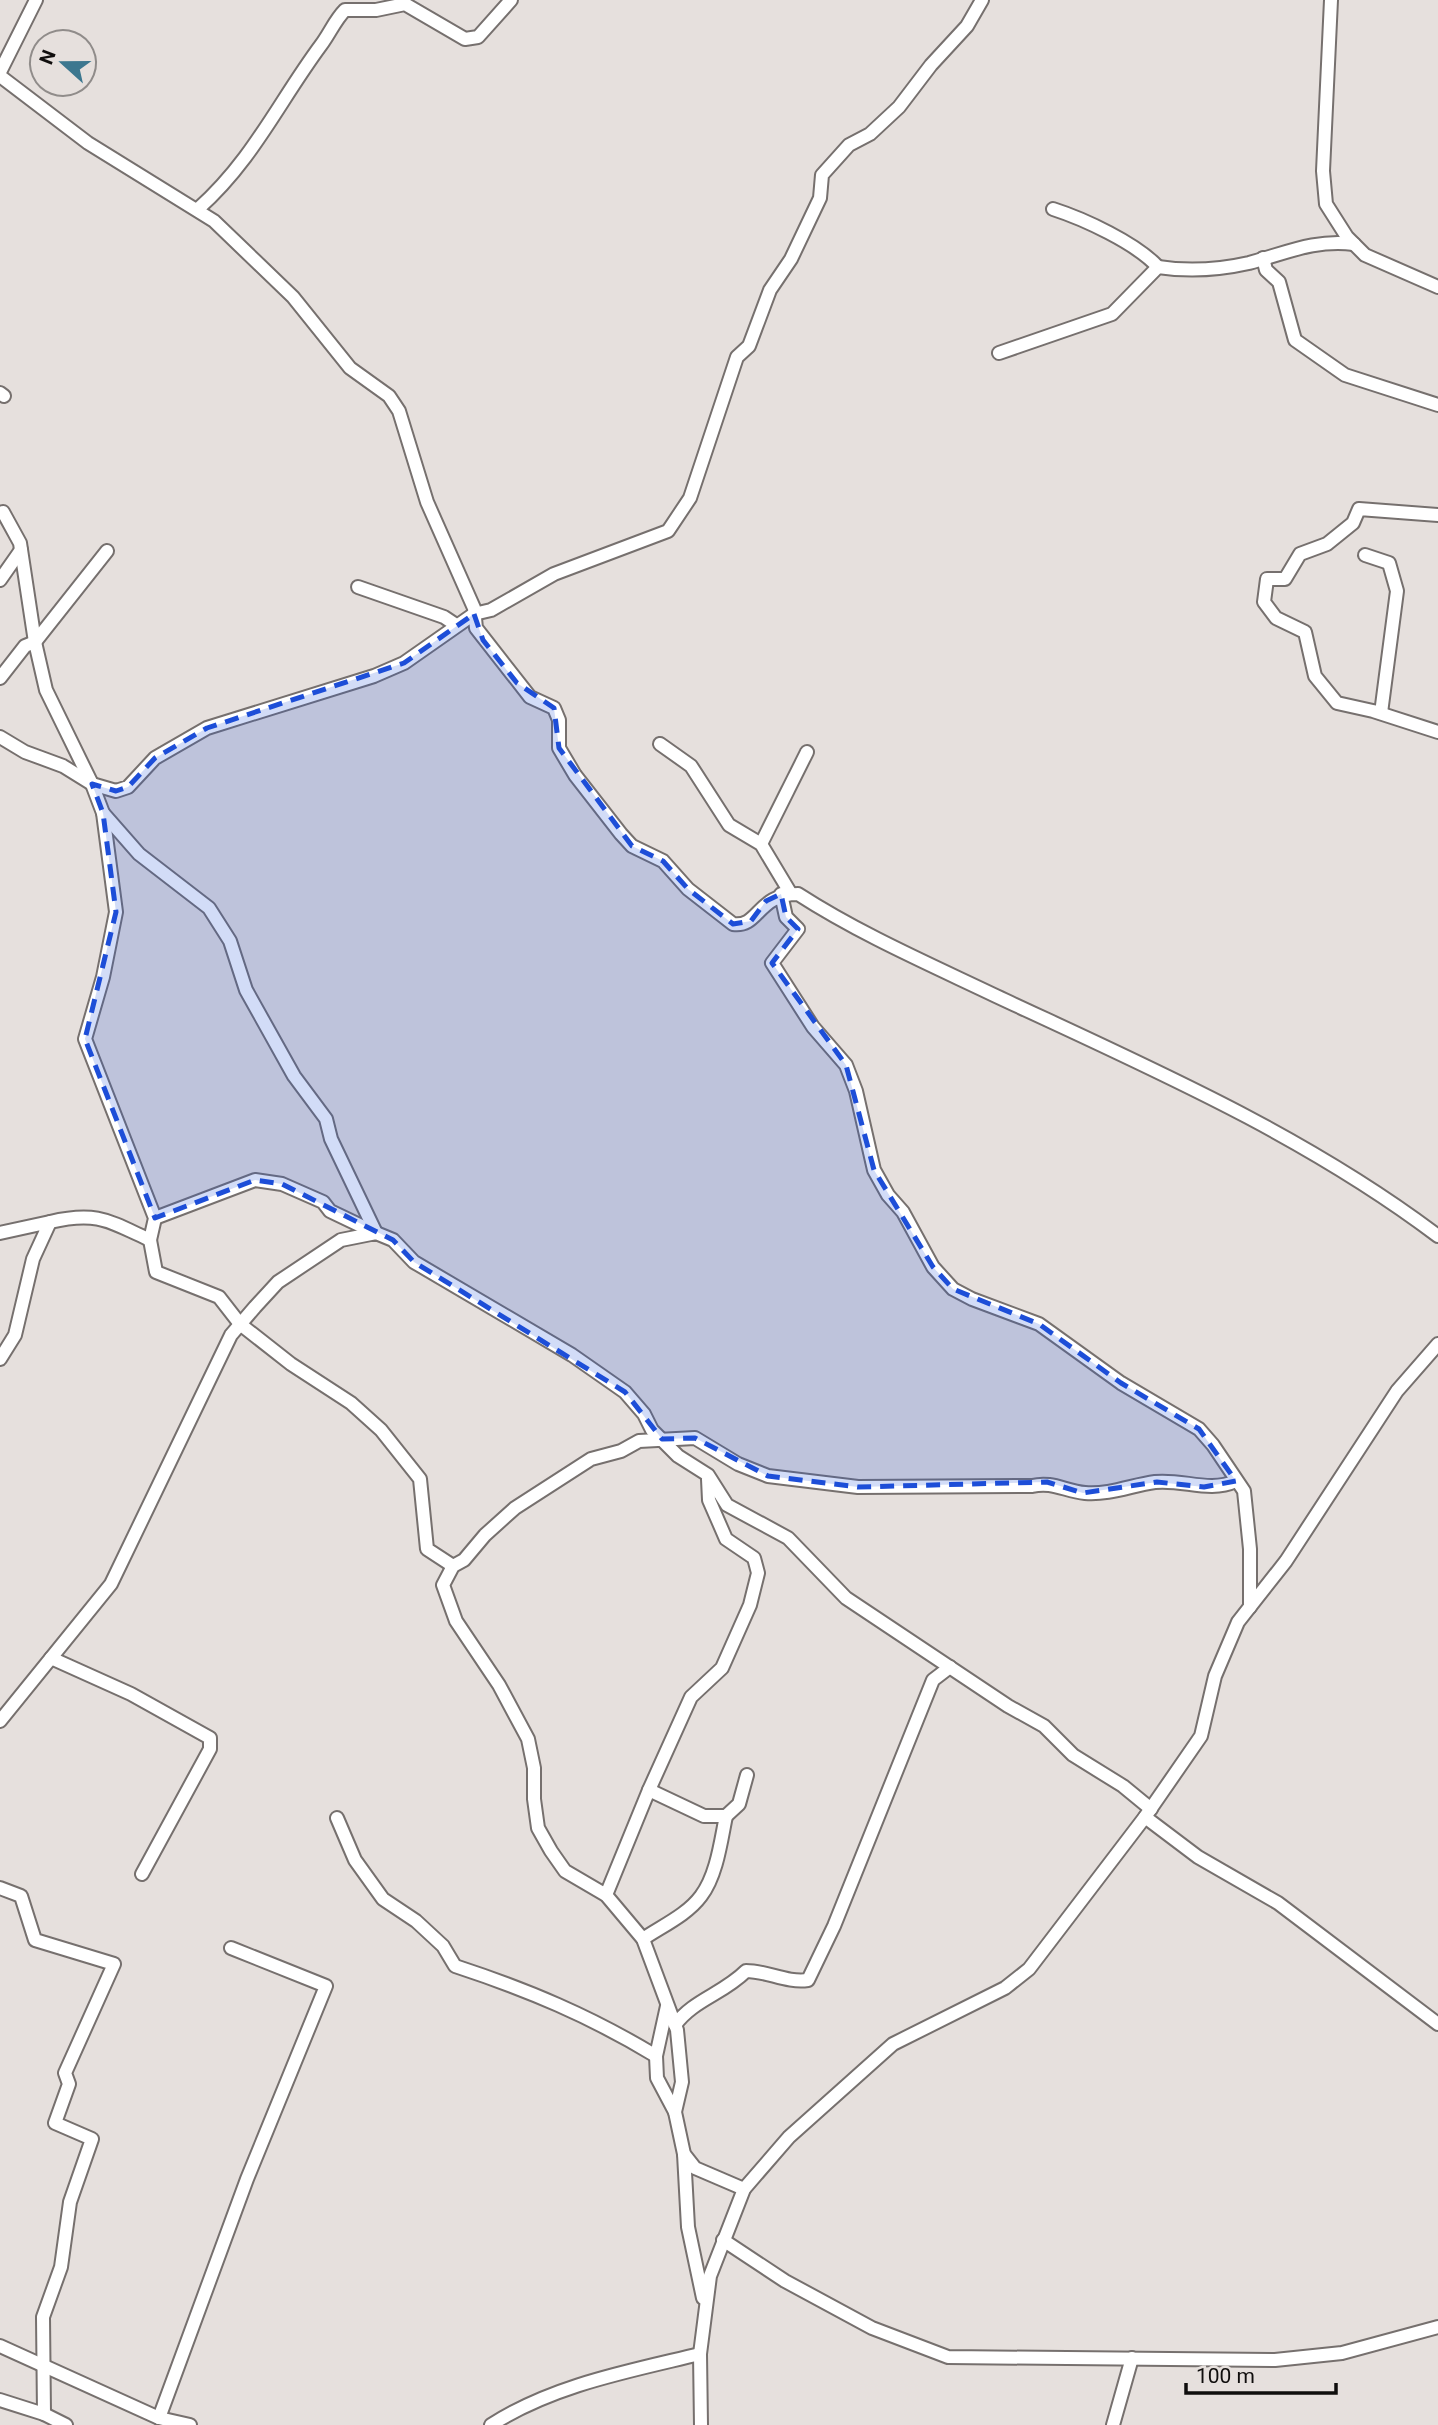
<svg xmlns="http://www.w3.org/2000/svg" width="1438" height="2425" viewBox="0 0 1438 2425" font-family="Roboto,sans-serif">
  <rect width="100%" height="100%" fill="#e6e0dd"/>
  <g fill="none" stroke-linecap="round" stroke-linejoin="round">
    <defs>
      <g id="street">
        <path d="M1331 0 1323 171 1326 204 1347 237 1365 255 1438 287"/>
        <path d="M0 72 36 0"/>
        <path d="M0 76 88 143 214 221 293 297 350 368 389 396 399 411 427 502 474 608 476 628 530 697 554 708 559 720V748L575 775 621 834 632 846 663 861 688 889 733 924C759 928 757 894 798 894 860 934 929 964 996 996 1148 1067 1303 1134 1438 1236"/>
        <path d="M198 209C253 160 278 103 321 45 330 33 335 20 345 10H376L405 4 465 39 478 37 511 0"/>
        <path d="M1053 209C1084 219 1136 243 1158 267"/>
        <path d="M1263 258 1266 270 1279 282 1295 340 1345 375 1438 405"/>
        <path d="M999 353 1112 314 1158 267C1190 272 1218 270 1249 263 1286 253 1315 239 1354 244"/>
        <path d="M0 393 4 396"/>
        <path d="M0 513 3 512 20 543 35 642 46 690 92 784 103 813 116 912 103 977 85 1039 155 1218 150 1240C109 1221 97 1211 50 1222"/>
        <path d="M1438 515 1359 509 1353 523 1327 544 1300 554 1285 579H1267L1264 602 1276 618 1305 632 1315 676 1337 703 1373 711 1438 732"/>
        <path d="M1365 555 1389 563 1397 591 1381 713"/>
        <path d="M0 580 21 550"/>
        <path d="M358 587 444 617 456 625"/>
        <path d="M0 678 25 646 35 642 107 551"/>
        <path d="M0 737 25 752 63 766 92 784 116 791 128 787 155 758 207 728 374 676 404 663 474 614 491 610 554 574 668 531 690 498 737 357 749 346 770 290 791 259 820 198 822 175 849 145 870 134 899 107 931 65 967 26 982 0"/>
        <path d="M660 744 691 766 729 825 761 844 791 894"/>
        <path d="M103 813 139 854 209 908 230 941 246 990 294 1076 326 1119 331 1139 376 1233"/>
        <path d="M761 844 807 752"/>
        <path d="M781 894 786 917 798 929 772 963 813 1027 846 1065 856 1091 874 1170 888 1195 903 1212 933 1267 953 1289 972 1299 1039 1324 1121 1383 1199 1429 1213 1445 1244 1491 1250 1549V1607"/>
        <path d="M155 1218 255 1180 282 1184 323 1202 330 1211 376 1233"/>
        <path d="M0 1233 50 1222 33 1259 15 1335 0 1359"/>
        <path d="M150 1240 156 1272 219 1297 240 1324 291 1364 351 1403 381 1430 420 1479 427 1549 453 1566"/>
        <path d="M51 1658 131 1694 210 1738V1749L142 1874"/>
        <path d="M0 1721 111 1584 231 1335 255 1307 278 1282 341 1240 376 1233 393 1240 414 1262 572 1355 625 1392 644 1414 652 1430 678 1456 708 1475 727 1505 788 1538 846 1598 1008 1706 1044 1726 1073 1755 1123 1786 1151 1809"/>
        <path d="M649 1790 691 1697 722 1668 750 1605 758 1573 754 1558 726 1539 709 1500 708 1479"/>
        <path d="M1145 1817 1198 1857 1278 1903 1438 2024"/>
        <path d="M337 1818 355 1860 383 1899 416 1921 443 1946 455 1966C528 1990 590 2016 656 2056"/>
        <path d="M0 1888 21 1896 35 1940 114 1964 65 2073 69 2084 55 2123 92 2139 70 2202 61 2267 43 2317 44 2414"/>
        <path d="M606 1895 649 1790 704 1816H726L739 1804 747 1775"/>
        <path d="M643 1939C662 1926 687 1915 701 1896 717 1875 721 1840 726 1816"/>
        <path d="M667 2006 656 2056 657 2078 675 2112"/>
        <path d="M675 2025C693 2000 723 1994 746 1971 768 1971 786 1983 808 1980L834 1926 933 1680 950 1667"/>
        <path d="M684 2154 688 2227 703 2298"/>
        <path d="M744 2189 695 2168 684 2154 675 2112 682 2082 677 2030 643 1939 606 1895 565 1871 551 1851 538 1828 534 1799V1768L528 1739 499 1685 456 1621 443 1585 453 1566 464 1560 485 1535 515 1508 591 1459 621 1451 639 1441 695 1438 738 1464 768 1476 858 1487 1032 1486C1052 1481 1065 1491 1085 1493 1110 1495 1132 1485 1155 1482 1184 1479 1209 1493 1236 1481"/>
        <path d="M723 2240 785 2281 872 2328 948 2357 1275 2360 1342 2353 1438 2327"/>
        <path d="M0 2346 159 2418 190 2425"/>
        <path d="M0 2400 44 2414 66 2425"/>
        <path d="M159 2418 247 2179 326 1986 231 1948"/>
        <path d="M491 2425C553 2385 630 2371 700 2354"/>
        <path d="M701 2425 700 2354 710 2276 744 2189 789 2137 893 2044 1005 1988 1029 1969 1145 1817 1201 1736 1215 1676 1238 1622 1286 1561 1397 1391 1438 1344"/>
        <path d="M1113 2425 1132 2358"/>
      </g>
    </defs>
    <use href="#street" stroke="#76706e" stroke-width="16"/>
    <use href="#street" stroke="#fff" stroke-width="12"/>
  </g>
  <path fill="#1d4ed8" fill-opacity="0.2" stroke="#1d4ed8" stroke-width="5" stroke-dasharray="14 9" stroke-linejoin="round" d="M474 614 483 640 517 683 554 708 559 748 632 846 663 861 688 889 733 924 751 921 766 901 781 894 786 917 798 929 772 963 846 1065 874 1170 933 1267 953 1289 1039 1324 1121 1383 1199 1429 1236 1481 1204 1487 1157 1482 1083 1493 1047 1482 858 1487 768 1476 695 1438 662 1439 625 1392 414 1262 393 1240 282 1184 255 1180 155 1218 85 1039 116 912 103 813 92 784 116 791 128 787 155 758 207 728 404 663Z"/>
  <g transform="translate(63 63) rotate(291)"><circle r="33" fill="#e6e0dd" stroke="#908c8a" stroke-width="2"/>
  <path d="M0-5L12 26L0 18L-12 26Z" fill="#3c778f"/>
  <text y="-10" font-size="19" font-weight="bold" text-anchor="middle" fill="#100e0d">N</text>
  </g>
  <path d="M1186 2383v10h150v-10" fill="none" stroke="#100e0d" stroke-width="3.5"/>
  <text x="1196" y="2383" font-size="21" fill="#100e0d" stroke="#e6e0dd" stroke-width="5" paint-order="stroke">100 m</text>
</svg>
